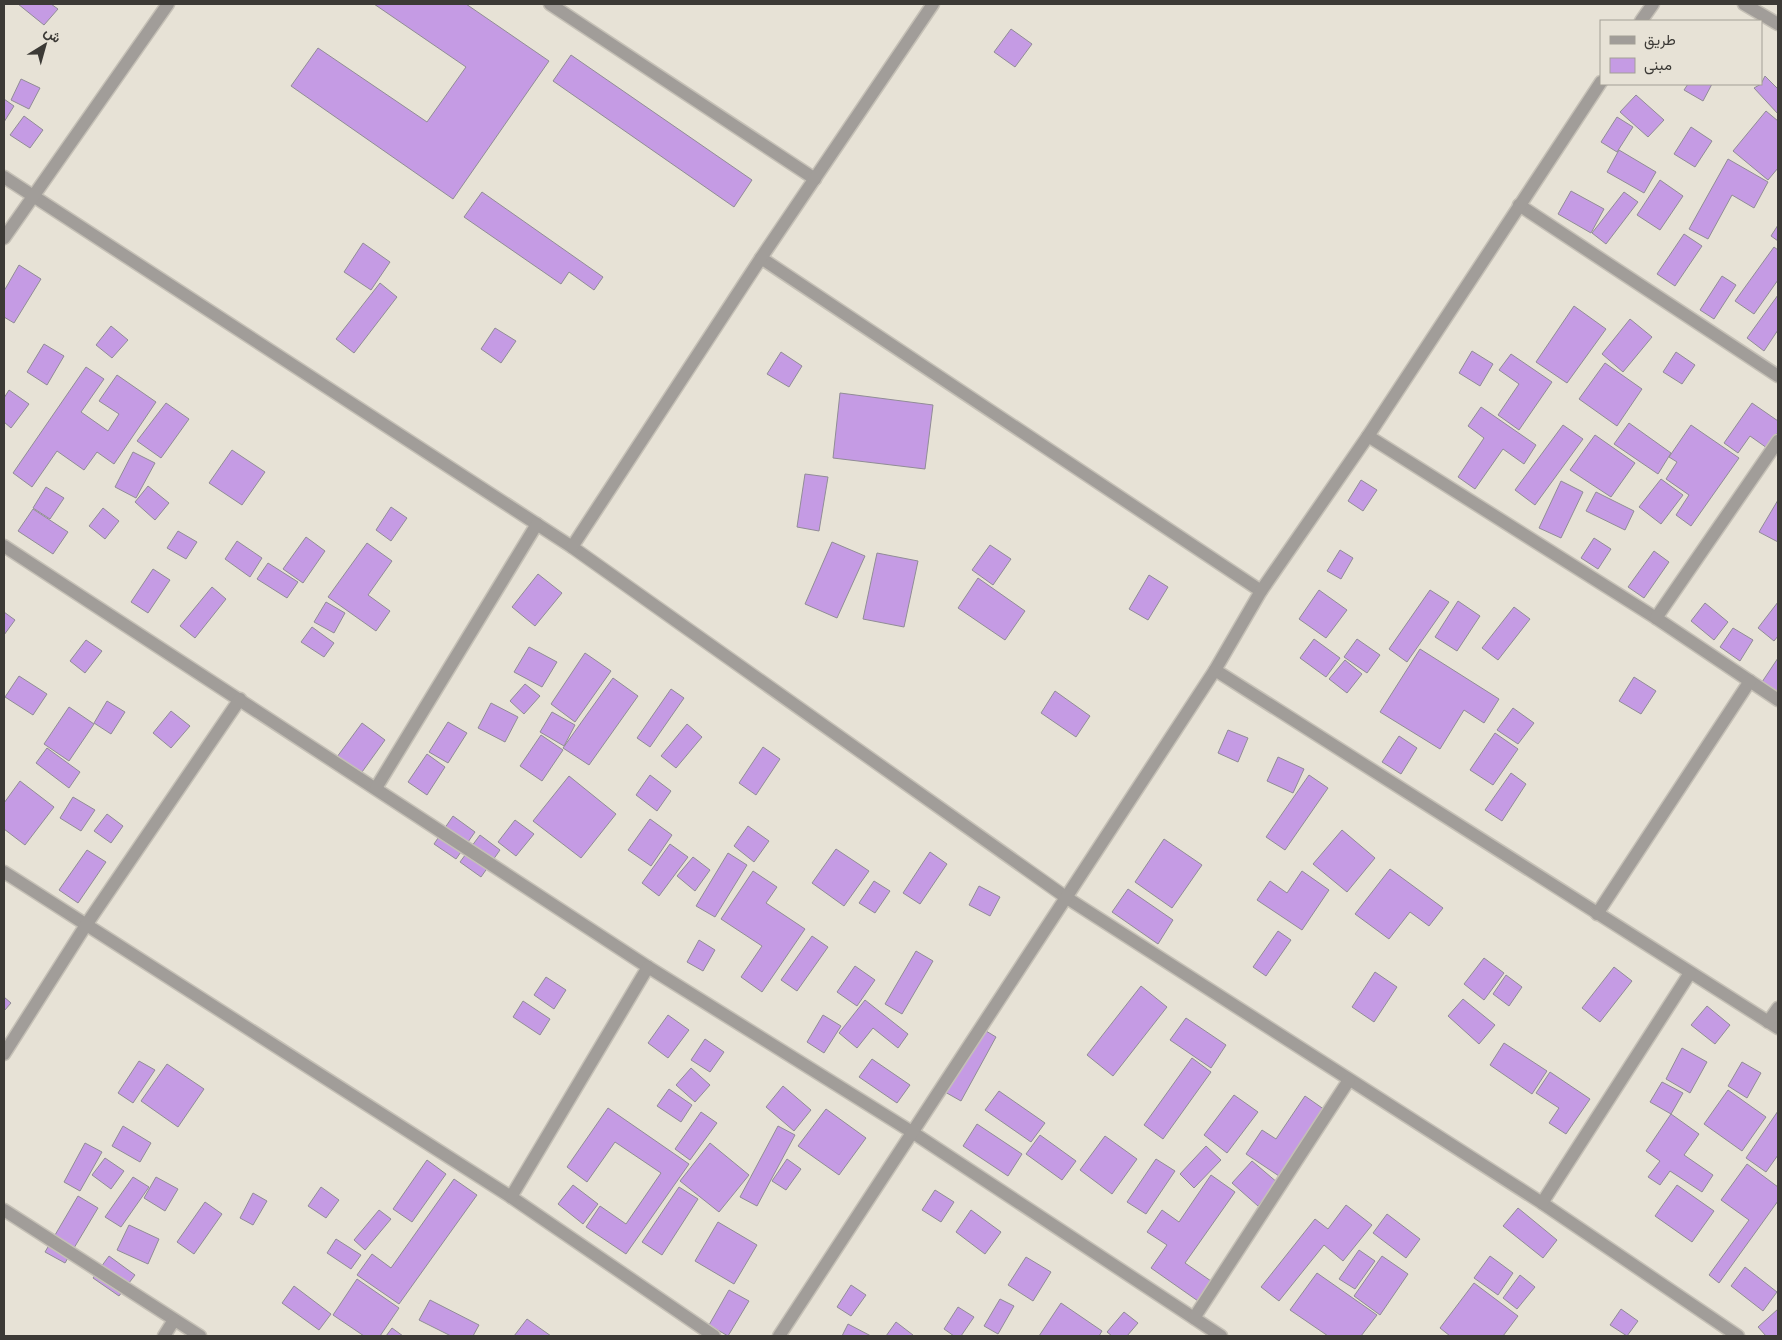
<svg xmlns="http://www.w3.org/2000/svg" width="1782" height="1340" viewBox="0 0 1782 1340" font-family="Helvetica,Vazirmatn,sans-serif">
  <rect width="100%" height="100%" fill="#e7e2d6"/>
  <g fill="#c59be4" stroke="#918c96">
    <path d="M18 4H51L58 9 44 25Z"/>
    <path d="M374 4H466L549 61 453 199 291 86 318 48 427 122 466 67Z"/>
    <path d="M1011 29 1032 44 1015 67 994 52Z"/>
    <path d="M571 55 752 180 734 207 553 81Z"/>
    <path d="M1765 76 1778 89V114L1754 88 1761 84Z"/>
    <path d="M21 79 40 88 29 109 11 100Z"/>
    <path d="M1688 84H1712L1703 101 1684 90Z"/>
    <path d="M1636 95 1664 120 1648 137 1620 112Z"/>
    <path d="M4 99 14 106 4 122Z"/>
    <path d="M1766 111 1778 121V168L1768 180 1733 151Z"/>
    <path d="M24 116 43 130 30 148 10 135Z"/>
    <path d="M1617 117 1633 127 1617 152 1601 142Z"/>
    <path d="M1691 127 1712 141 1695 167 1674 154Z"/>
    <path d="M1619 150 1656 172 1644 193 1607 172Z"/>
    <path d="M1728 159 1768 182 1754 208 1732 195 1708 239 1689 229Z"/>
    <path d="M1660 180 1683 196 1660 230 1637 215Z"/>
    <path d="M1571 191 1604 209 1591 233 1558 214Z"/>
    <path d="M482 192 603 277 594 290 569 272 561 284 464 217Z"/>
    <path d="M1624 192 1638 202 1606 244 1592 233Z"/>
    <path d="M1778 225V241L1771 236Z"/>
    <path d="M1684 234 1702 246 1675 286 1657 274Z"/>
    <path d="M363 243 390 262 371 290 344 272Z"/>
    <path d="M1774 247 1778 250V280L1754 314 1735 301Z"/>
    <path d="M19 265 41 279 14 323 4 317V291Z"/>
    <path d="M1722 276 1736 285 1714 319 1700 310Z"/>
    <path d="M380 283 397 297 354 353 336 339Z"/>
    <path d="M1778 295V330L1764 351 1747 338Z"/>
    <path d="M1574 306 1606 329 1567 383 1536 362Z"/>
    <path d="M1630 319 1652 337 1623 372 1602 354Z"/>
    <path d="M111 326 128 340 112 358 96 345Z"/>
    <path d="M495 328 516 341 501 363 481 349Z"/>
    <path d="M44 344 64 356 47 385 27 372Z"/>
    <path d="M1472 351 1493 364 1480 386 1459 373Z"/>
    <path d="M781 352 802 366 789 387 767 374Z"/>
    <path d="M1676 352 1695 365 1682 384 1663 372Z"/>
    <path d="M1511 354 1552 382 1519 430 1498 415 1519 384 1499 370Z"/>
    <path d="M1605 363 1642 389 1617 426 1579 399Z"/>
    <path d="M86 367 104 379 81 412 108 431 119 414 99 401 117 375 156 402 114 464 97 452 84 470 57 451 32 487 13 473Z"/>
    <path d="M9 390 29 404 11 428 4 422V398Z"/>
    <path d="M840 393 933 405 925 469 833 458Z"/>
    <path d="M166 403 189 419 161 458 137 441Z"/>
    <path d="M1752 403 1778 421V432L1767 448 1750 436 1738 453 1724 443Z"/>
    <path d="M1481 407 1536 445 1524 464 1503 449 1475 489 1458 477 1484 438 1468 426Z"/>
    <path d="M1629 423 1671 453 1658 474 1614 444Z"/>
    <path d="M1563 425 1583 439 1535 505 1515 490Z"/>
    <path d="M1691 425 1739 458 1691 526 1676 515 1689 495 1666 479 1677 462 1669 457Z"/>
    <path d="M1595 435 1635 463 1611 497 1570 470Z"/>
    <path d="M232 450 265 472 242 505 209 483Z"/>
    <path d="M133 452 155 463 136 498 115 487Z"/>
    <path d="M805 474 828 477 819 531 797 527Z"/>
    <path d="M1661 479 1683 495 1661 524 1639 507Z"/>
    <path d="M1361 480 1377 490 1363 511 1348 501Z"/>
    <path d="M1561 481 1583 492 1561 538 1539 528Z"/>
    <path d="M148 486 169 503 155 520 135 502Z"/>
    <path d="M46 487 64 498 50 519 33 508Z"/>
    <path d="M1596 492 1634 511 1625 530 1586 511Z"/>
    <path d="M1778 500V542L1759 532Z"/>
    <path d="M391 507 407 518 391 541 376 530Z"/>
    <path d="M103 508 119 521 105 539 89 526Z"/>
    <path d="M33 509 68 532 53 554 18 531Z"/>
    <path d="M178 531 197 542 186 559 167 548Z"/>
    <path d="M306 537 325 551 303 583 283 569Z"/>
    <path d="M1594 538 1611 549 1598 569 1581 558Z"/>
    <path d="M237 541 262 558 250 577 225 559Z"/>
    <path d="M832 542 865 556 837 618 805 604Z"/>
    <path d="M367 543 392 561 368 595 390 611 376 631 328 597Z"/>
    <path d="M990 545 1011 559 993 585 972 570Z"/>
    <path d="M1340 550 1353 558 1341 579 1327 571Z"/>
    <path d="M1654 551 1669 562 1644 598 1628 587Z"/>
    <path d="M877 553 918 561 904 627 863 619Z"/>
    <path d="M268 563 298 582 287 598 257 579Z"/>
    <path d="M153 569 170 580 148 613 131 602Z"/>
    <path d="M538 574 562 593 535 626 512 607Z"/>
    <path d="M1149 575 1168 587 1148 620 1129 609Z"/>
    <path d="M978 578 1025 611 1005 640 958 608Z"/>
    <path d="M212 587 226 599 195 638 180 626Z"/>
    <path d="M1319 590 1347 610 1326 638 1299 619Z"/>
    <path d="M1430 590 1449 602 1407 662 1389 649Z"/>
    <path d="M1458 601 1480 616 1457 651 1435 637Z"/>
    <path d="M326 602 345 613 334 633 314 622Z"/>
    <path d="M1778 602V636L1774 641 1758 628Z"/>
    <path d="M1705 603 1728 622 1714 640 1691 621Z"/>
    <path d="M1514 607 1530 619 1498 660 1482 648Z"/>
    <path d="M4 612 15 620 4 635Z"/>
    <path d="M312 627 334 643 324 657 301 642Z"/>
    <path d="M1733 628 1753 640 1740 661 1720 647Z"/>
    <path d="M1314 639 1340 658 1326 677 1300 658Z"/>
    <path d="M1357 639 1380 655 1367 673 1344 657Z"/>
    <path d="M86 640 102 651 85 673 70 661Z"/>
    <path d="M529 647 557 662 542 687 514 672Z"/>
    <path d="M1420 649 1499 699 1484 723 1464 710 1440 749 1380 712Z"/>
    <path d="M585 653 611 671 575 722 551 704Z"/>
    <path d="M1778 658V695L1758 688Z"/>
    <path d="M1345 660 1362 674 1347 693 1329 679Z"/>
    <path d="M19 676 47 694 33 715 5 697Z"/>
    <path d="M1634 677 1656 691 1641 714 1619 701Z"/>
    <path d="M613 678 638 696 589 765 563 748Z"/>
    <path d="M525 684 540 696 524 714 510 701Z"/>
    <path d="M671 689 684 698 650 747 637 738Z"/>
    <path d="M1055 691 1090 716 1076 737 1041 713Z"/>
    <path d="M107 701 125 712 111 734 94 723Z"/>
    <path d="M491 703 518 717 505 742 478 728Z"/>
    <path d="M69 707 94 724 69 761 44 744Z"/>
    <path d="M1513 708 1534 723 1518 744 1497 730Z"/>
    <path d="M171 711 190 726 171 748 153 733Z"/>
    <path d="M552 712 575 725 564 746 540 732Z"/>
    <path d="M448 722 467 733 448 763 429 752Z"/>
    <path d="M362 723 385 740 357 779 334 761Z"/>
    <path d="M687 724 702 737 676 768 661 756Z"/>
    <path d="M1228 730 1248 738 1238 762 1218 753Z"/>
    <path d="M1495 733 1518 749 1493 785 1470 770Z"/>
    <path d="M541 735 563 750 542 781 520 766Z"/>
    <path d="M1399 736 1417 748 1401 774 1382 762Z"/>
    <path d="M763 747 780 759 756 795 739 783Z"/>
    <path d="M47 748 80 772 69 788 36 763Z"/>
    <path d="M427 754 445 767 427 795 408 782Z"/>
    <path d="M1278 757 1304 769 1293 793 1267 781Z"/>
    <path d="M1511 773 1526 784 1502 821 1485 810Z"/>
    <path d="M650 775 671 791 657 811 636 795Z"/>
    <path d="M1309 775 1328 788 1285 850 1266 837Z"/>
    <path d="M569 776 616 814 581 858 533 821Z"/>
    <path d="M20 781 54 807 25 845 4 829V803Z"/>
    <path d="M73 797 95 810 81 831 60 818Z"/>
    <path d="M107 814 123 826 111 843 94 831Z"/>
    <path d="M453 816 475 832 456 859 434 844Z"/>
    <path d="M650 819 672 835 651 866 628 850Z"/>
    <path d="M515 820 534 834 516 856 498 842Z"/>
    <path d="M748 826 769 841 754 862 734 846Z"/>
    <path d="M1342 830 1375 858 1347 892 1313 864Z"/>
    <path d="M480 835 500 850 481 877 460 862Z"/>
    <path d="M1164 839 1202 865 1172 908 1135 882Z"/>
    <path d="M670 844 688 857 659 896 642 883Z"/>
    <path d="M836 849 869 871 844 906 812 883Z"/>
    <path d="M87 850 106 862 78 903 59 890Z"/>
    <path d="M930 852 947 864 920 904 903 893Z"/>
    <path d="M728 853 747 865 715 917 696 906Z"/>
    <path d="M693 857 710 870 695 891 677 876Z"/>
    <path d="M1390 869 1443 908 1429 926 1410 912 1389 939 1355 914Z"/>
    <path d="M753 871 777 887 766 903 805 929 762 992 741 977 762 946 721 919Z"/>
    <path d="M1302 871 1329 890 1302 930 1257 900 1270 881 1287 893Z"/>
    <path d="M874 881 890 891 875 913 859 903Z"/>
    <path d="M979 886 1000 897 990 916 969 905Z"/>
    <path d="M1128 889 1173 920 1158 944 1112 912Z"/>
    <path d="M1278 931 1291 940 1266 976 1253 967Z"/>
    <path d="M812 936 828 947 797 991 781 980Z"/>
    <path d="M699 940 715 950 703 971 687 962Z"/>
    <path d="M916 951 933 961 902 1014 885 1004Z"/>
    <path d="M1484 958 1504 973 1484 1000 1464 984Z"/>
    <path d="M855 966 875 980 857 1006 837 992Z"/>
    <path d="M1614 967 1632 981 1600 1022 1582 1008Z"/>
    <path d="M1375 972 1397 987 1374 1022 1352 1007Z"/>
    <path d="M1506 975 1522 987 1509 1006 1493 994Z"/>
    <path d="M546 977 566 990 554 1009 534 995Z"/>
    <path d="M1141 986 1167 1007 1113 1076 1087 1055Z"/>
    <path d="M4 997 11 1003 4 1011Z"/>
    <path d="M1463 999 1495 1025 1479 1044 1448 1016Z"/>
    <path d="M865 1000 908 1034 898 1048 873 1028 857 1048 839 1033Z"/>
    <path d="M523 1001 550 1019 540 1035 513 1017Z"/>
    <path d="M1707 1006 1730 1025 1715 1044 1691 1025Z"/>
    <path d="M668 1015 689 1030 668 1058 648 1043Z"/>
    <path d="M823 1015 841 1026 824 1053 807 1042Z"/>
    <path d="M1186 1018 1226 1045 1211 1068 1170 1040Z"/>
    <path d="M981 1028 996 1037 961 1101 945 1092Z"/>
    <path d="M705 1039 724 1052 710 1072 691 1060Z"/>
    <path d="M1504 1043 1547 1071 1532 1094 1490 1065Z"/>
    <path d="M1682 1048 1707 1062 1690 1093 1666 1079Z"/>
    <path d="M1192 1058 1211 1072 1163 1139 1144 1125Z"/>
    <path d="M872 1059 910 1085 897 1103 859 1077Z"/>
    <path d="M139 1061 155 1070 133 1103 118 1093Z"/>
    <path d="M1742 1062 1761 1073 1747 1098 1728 1086Z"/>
    <path d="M167 1064 204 1089 178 1127 141 1101Z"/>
    <path d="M691 1068 710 1085 695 1102 676 1085Z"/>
    <path d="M1550 1072 1590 1099 1566 1134 1549 1123 1559 1108 1536 1093Z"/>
    <path d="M1662 1082 1683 1093 1671 1114 1650 1102Z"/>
    <path d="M783 1086 811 1110 794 1131 766 1107Z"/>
    <path d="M669 1089 692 1105 681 1122 657 1106Z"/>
    <path d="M1728 1090 1766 1117 1742 1151 1704 1124Z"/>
    <path d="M999 1091 1045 1123 1031 1142 985 1110Z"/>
    <path d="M1234 1095 1258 1112 1227 1153 1204 1135Z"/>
    <path d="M1305 1096 1325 1110 1279 1176 1246 1154 1262 1130 1276 1139Z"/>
    <path d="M608 1108 689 1164 626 1254 586 1227 600 1206 626 1224 661 1173 615 1142 587 1182 567 1167Z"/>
    <path d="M826 1109 866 1138 839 1175 798 1146Z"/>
    <path d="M1778 1111V1155L1766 1172 1746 1158Z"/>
    <path d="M701 1112 717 1123 690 1160 675 1149Z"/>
    <path d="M1671 1114 1699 1134 1684 1155 1713 1175 1702 1192 1670 1171 1660 1185 1648 1177 1660 1161 1646 1151Z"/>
    <path d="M977 1124 1022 1154 1008 1176 963 1146Z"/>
    <path d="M123 1126 151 1143 140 1162 112 1146Z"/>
    <path d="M778 1126 795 1135 757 1206 740 1197Z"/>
    <path d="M1040 1135 1076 1161 1062 1180 1026 1154Z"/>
    <path d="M1105 1136 1137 1159 1112 1194 1080 1170Z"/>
    <path d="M85 1143 102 1152 80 1191 64 1182Z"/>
    <path d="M710 1143 749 1175 719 1212 680 1181Z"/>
    <path d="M1206 1146 1221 1160 1194 1188 1180 1174Z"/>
    <path d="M105 1158 124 1171 111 1189 92 1175Z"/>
    <path d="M787 1159 801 1169 786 1190 772 1181Z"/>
    <path d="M1156 1159 1175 1171 1146 1214 1127 1202Z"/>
    <path d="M427 1160 446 1174 412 1222 393 1209Z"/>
    <path d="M1252 1161 1278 1183 1258 1206 1232 1183Z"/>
    <path d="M1747 1164 1778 1187V1201L1719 1283 1709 1275 1749 1220 1721 1200Z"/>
    <path d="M1211 1175 1235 1192 1185 1263 1211 1281 1198 1301 1151 1268 1167 1245 1147 1232 1162 1210 1179 1222Z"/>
    <path d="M133 1177 149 1187 121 1227 105 1217Z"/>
    <path d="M156 1177 178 1189 165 1211 144 1198Z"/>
    <path d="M454 1179 477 1195 399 1304 357 1275 372 1254 391 1268Z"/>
    <path d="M573 1185 598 1204 583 1224 558 1204Z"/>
    <path d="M1677 1185 1714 1211 1692 1242 1655 1216Z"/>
    <path d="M321 1187 339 1200 326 1218 308 1206Z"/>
    <path d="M679 1187 698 1199 662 1255 642 1242Z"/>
    <path d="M935 1190 954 1202 941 1222 922 1210Z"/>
    <path d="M253 1193 267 1201 253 1225 240 1218Z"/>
    <path d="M78 1196 98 1208 65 1263 45 1252Z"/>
    <path d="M205 1202 222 1214 194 1254 177 1242Z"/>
    <path d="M1346 1205 1372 1225 1343 1261 1324 1245 1279 1301 1261 1287 1315 1219 1328 1229Z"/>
    <path d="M1518 1208 1557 1240 1543 1258 1503 1226Z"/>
    <path d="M379 1210 391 1219 365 1250 354 1240Z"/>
    <path d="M971 1210 1001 1232 985 1254 956 1232Z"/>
    <path d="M1387 1214 1420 1239 1406 1258 1373 1233Z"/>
    <path d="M718 1222 757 1245 734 1284 695 1261Z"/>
    <path d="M129 1225 159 1239 148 1264 117 1250Z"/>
    <path d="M336 1239 361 1255 351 1269 327 1253Z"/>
    <path d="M1359 1250 1375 1261 1355 1289 1339 1279Z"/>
    <path d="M109 1256 135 1275 119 1296 93 1278Z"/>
    <path d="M1382 1256 1408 1274 1380 1315 1354 1296Z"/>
    <path d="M1490 1256 1513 1273 1498 1295 1474 1278Z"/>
    <path d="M1026 1257 1051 1272 1033 1301 1008 1285Z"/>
    <path d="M1745 1267 1777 1292 1763 1311 1731 1286Z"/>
    <path d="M1317 1273 1377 1315 1361 1336H1328L1290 1310Z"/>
    <path d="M1520 1275 1535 1287 1517 1309 1503 1298Z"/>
    <path d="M357 1279 399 1308 380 1336H364L333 1315Z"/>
    <path d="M1474 1283 1518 1316 1503 1336H1450L1440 1328Z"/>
    <path d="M851 1285 866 1295 851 1316 837 1307Z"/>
    <path d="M294 1286 331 1314 319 1330 282 1303Z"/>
    <path d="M729 1290 749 1301 728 1336 709 1325Z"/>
    <path d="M1000 1299 1014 1306 998 1334 984 1326Z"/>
    <path d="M430 1300 479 1325 473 1336H451L419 1320Z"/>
    <path d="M1061 1303 1102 1331 1099 1336H1039Z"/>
    <path d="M958 1307 974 1317 961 1336H954L944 1329Z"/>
    <path d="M1621 1309 1638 1321 1627 1336 1610 1325Z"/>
    <path d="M1778 1309V1336H1766L1758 1327Z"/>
    <path d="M1124 1312 1138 1323 1127 1336H1112L1107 1332Z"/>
    <path d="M527 1319 551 1336H514Z"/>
    <path d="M896 1322 913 1335 912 1336H886Z"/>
    <path d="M848 1324 871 1336H842Z"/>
    <path d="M392 1328 403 1336H386Z"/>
  </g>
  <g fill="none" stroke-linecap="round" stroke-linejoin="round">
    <defs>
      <g id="minor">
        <path d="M550 4 815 179"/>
        <path d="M1744 4 1778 24"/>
        <path d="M1641 21 1653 4"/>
        <path d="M4 177 572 547 1067 898 1542 1203 1738 1336"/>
        <path d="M1519 205 1778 376"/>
        <path d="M4 238 168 4"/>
        <path d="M761 258 1261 591"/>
        <path d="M1368 436 1656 618 1778 700"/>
        <path d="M4 546 648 967 912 1132 1221 1336"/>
        <path d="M572 547 761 258 933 4"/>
        <path d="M1656 618 1778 441"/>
        <path d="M1215 670 1778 1028"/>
        <path d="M376 788 537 524"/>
        <path d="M4 872 511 1197 714 1336"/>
        <path d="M1597 914 1750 681"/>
        <path d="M1768 1022 1778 1008"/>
        <path d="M4 1054 86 925 240 699"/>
        <path d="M511 1197 648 967"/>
        <path d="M1542 1203 1690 973"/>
        <path d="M4 1210 200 1336"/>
        <path d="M1194 1318 1349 1080"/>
        <path d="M164 1336 174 1320"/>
        <path d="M779 1336 1215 670 1261 591 1368 436 1601 82"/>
      </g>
    </defs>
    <use href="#minor" stroke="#c5c0b6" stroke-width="15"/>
    <use href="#minor" stroke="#a19d99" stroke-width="12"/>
  </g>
  <rect width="1782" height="1340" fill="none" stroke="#3c3a36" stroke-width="10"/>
  <rect x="1600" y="20" width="162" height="65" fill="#e7e2d6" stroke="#a39f96"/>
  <rect x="1610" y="36" width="25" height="8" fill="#a19d99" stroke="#a39f96"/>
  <text x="1644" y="45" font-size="15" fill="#3c3a36">طريق</text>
  <rect x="1610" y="58" width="25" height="15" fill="#c59be4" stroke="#a39f96"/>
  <text x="1644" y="70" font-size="15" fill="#3c3a36">مبنى</text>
  <g transform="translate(45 45) rotate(37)" stroke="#e7e2d6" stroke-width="4" paint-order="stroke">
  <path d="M0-4L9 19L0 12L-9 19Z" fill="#3c3a36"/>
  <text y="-8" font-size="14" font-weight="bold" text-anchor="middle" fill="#3c3a36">ش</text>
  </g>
</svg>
